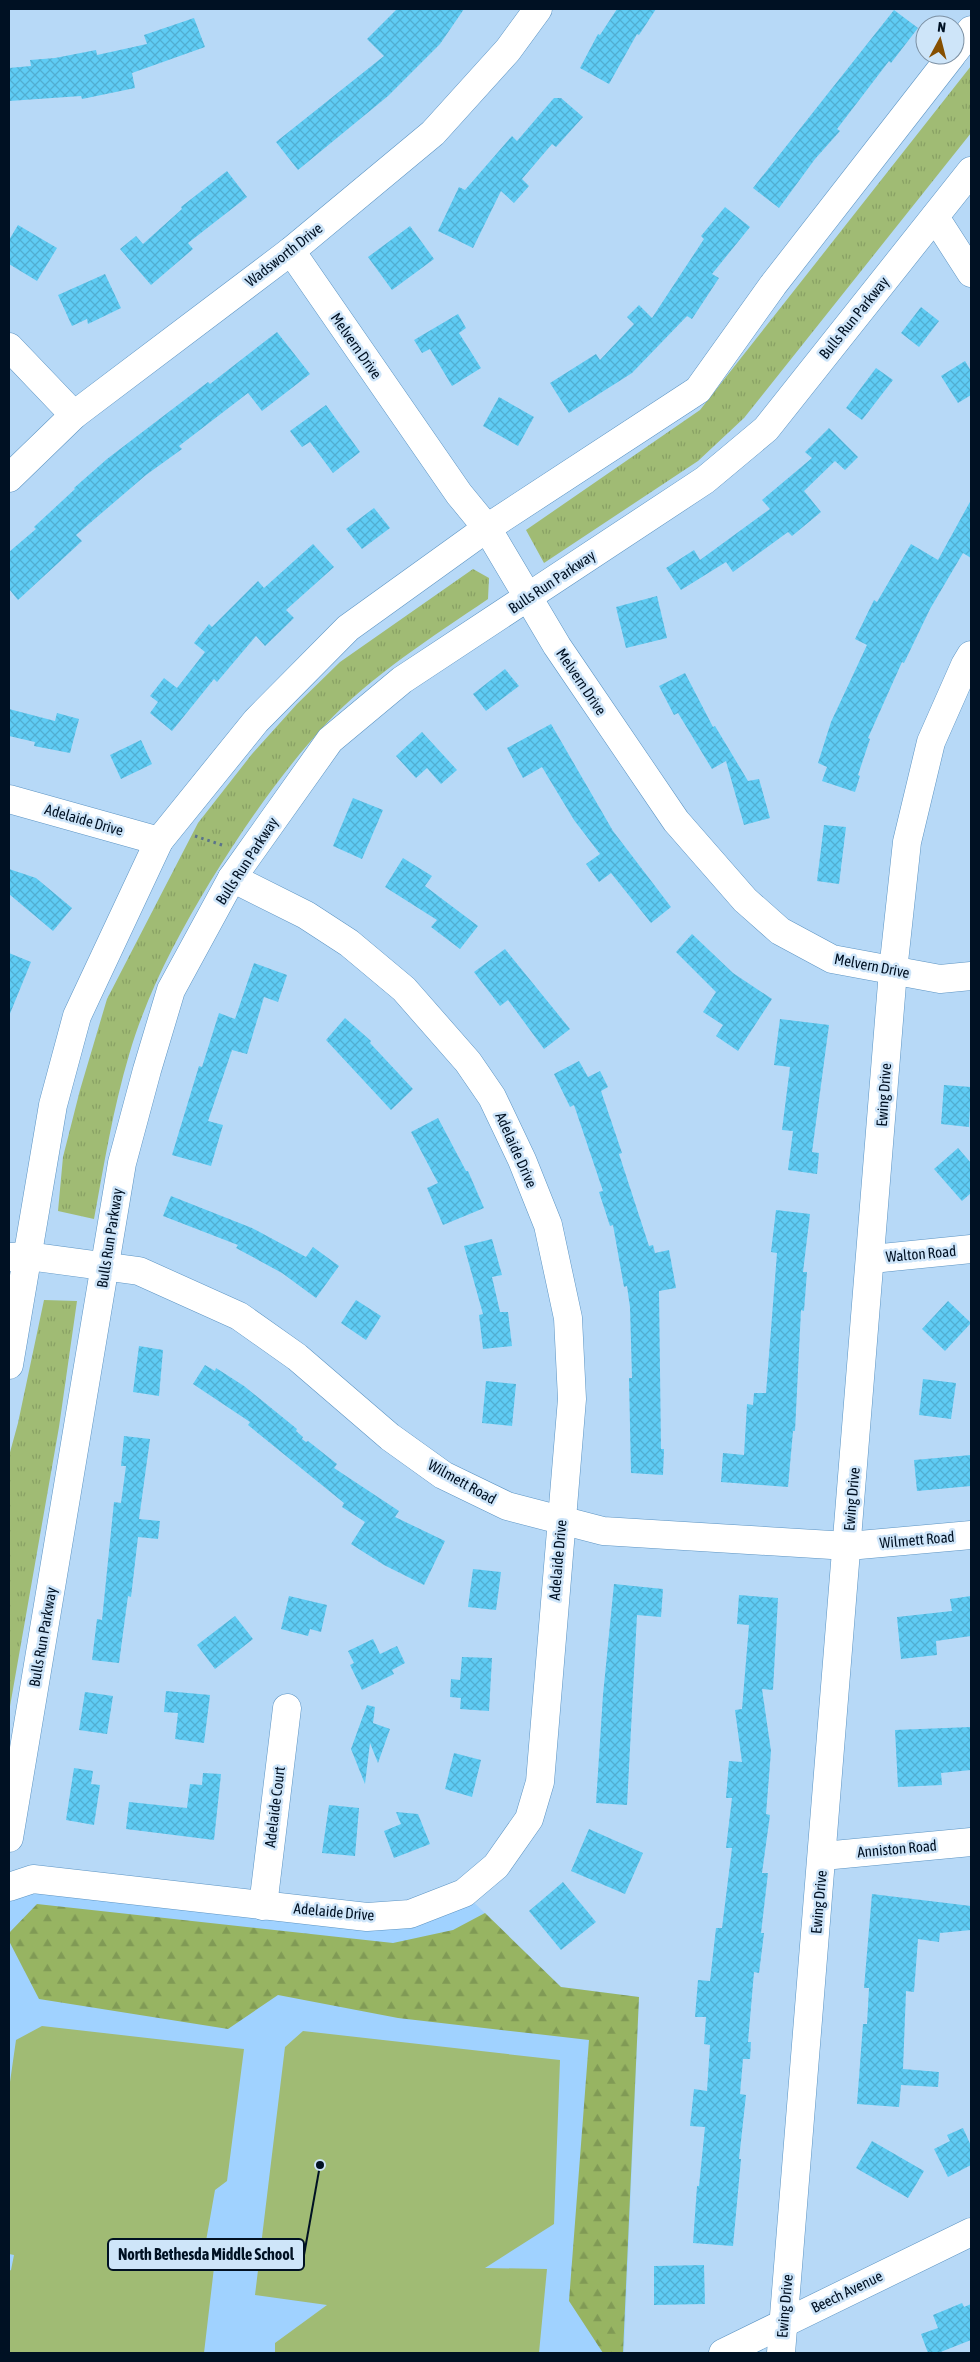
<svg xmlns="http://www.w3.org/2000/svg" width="980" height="2362" viewBox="0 0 980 2362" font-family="'Asap Condensed',sans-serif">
  <defs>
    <pattern id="grass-tufts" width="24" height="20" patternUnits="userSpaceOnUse" patternTransform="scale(1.25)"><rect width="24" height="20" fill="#a0bb74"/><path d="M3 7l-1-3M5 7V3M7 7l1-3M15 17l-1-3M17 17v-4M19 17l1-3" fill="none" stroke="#88a064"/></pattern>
    <pattern id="forest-firs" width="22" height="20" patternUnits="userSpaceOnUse" patternTransform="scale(1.25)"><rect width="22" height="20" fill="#97b462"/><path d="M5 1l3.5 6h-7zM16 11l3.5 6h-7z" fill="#809a55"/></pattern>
    <pattern id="building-cross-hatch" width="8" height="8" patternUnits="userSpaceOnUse" patternTransform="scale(1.25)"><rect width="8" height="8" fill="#5fccf4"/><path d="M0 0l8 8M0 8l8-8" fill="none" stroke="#51aed1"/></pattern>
  </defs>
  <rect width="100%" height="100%" fill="#b7d9f7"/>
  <path fill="#a0d2ff" d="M9 1887 367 1917 464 1893 561 1987 639 1997 624 2353H9Z"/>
  <g fill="url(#grass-tufts)">
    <path d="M971 66V133L744 418 698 461 544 563 526 530 700 410Z"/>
    <path d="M473 569 489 578 488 599C432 637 372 675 325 725 281 773 244 827 210 882 177 937 147 993 129 1055 113 1109 104 1164 94 1219L58 1211 63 1157 80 1090 107 999 198 823 252 754 297 704 340 662Z"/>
    <path d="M44 1300 77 1301 59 1427 9 1712V1456L18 1423Z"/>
  </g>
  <path fill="url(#forest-firs)" d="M37 1904 393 1943 453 1930 485 1913 561 1987 639 1997 623 2353H603L569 2301 589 2040 398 2018 278 1995 228 2029 39 1999 9 1941V1933Z"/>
  <g fill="#a0bb74">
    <path d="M42 2026 244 2049 227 2181 215 2190 206 2241 217 2242 204 2353H9V2271L11 2270 14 2255 9 2254V2089L16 2040Z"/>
    <path d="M303 2031 560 2060 554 2224 485 2268 547 2269 539 2353H275V2343L327 2305 255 2295 285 2047Z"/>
  </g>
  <g fill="url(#building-cross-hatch)">
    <path d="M397 9H464L440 44 388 96 298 170 276 142 384 56 367 39Z"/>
    <path d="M617 9H656L639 35 637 34 609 84 580 68 598 34 600 35Z"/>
    <path d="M894 10 918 28 891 63 889 61 837 129 840 131 815 159 779 208 753 188Z"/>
    <path d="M194 18 205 47 132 73 135 88 82 99 81 96 9 101V68L31 66 30 60 55 58 96 50 97 55 147 44 144 35Z"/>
    <path d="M554 98H561L583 117 556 147 552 144 522 179 529 186 514 203 501 191 473 248 438 231 459 187 465 190 512 136 517 141Z"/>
    <path d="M227 171 247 197 188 243 193 249 151 285 120 249 136 236 143 244 182 209 181 207Z"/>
    <path d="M725 207 750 227 712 274 719 278 692 319 687 316 632 373 569 413 550 383 596 354 600 360 634 324 627 317 639 305 652 318 704 239 701 236Z"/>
    <path d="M18 225 57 248 37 281 9 264V240Z"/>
    <path d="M410 226 434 259 392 290 368 257Z"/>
    <path d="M105 274 121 308 88 324 87 319 72 326 58 295Z"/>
    <path d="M921 307 939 321 919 347 901 333Z"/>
    <path d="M458 314 466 328 459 333 481 368 452 386 430 349 422 353 414 340Z"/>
    <path d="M277 332 310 374 262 411 248 393 179 446 182 449 146 475 76 535 82 541 18 600 9 589V552L36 529 34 527 75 489 74 488 107 459 208 382 210 384Z"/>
    <path d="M965 361 971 371V395L958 403 941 376Z"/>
    <path d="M876 368 893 380 862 420 846 408Z"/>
    <path d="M499 397 534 417 518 446 483 426Z"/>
    <path d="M326 405 360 452 333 473 310 442 302 447 290 431Z"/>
    <path d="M829 428 858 457 845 470 835 461 804 491 821 512 792 536 788 532 733 572 726 562 681 590 666 568 694 550 700 560 770 509 762 500 812 458 805 452Z"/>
    <path d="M971 500V558L963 553 930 609 904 663 902 662 868 738 870 739 858 775 860 776 855 792 822 781 827 767 818 763 831 722 867 645 855 639 874 600 877 602 911 544 938 560Z"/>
    <path d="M374 508 390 528 362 549 346 529Z"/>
    <path d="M313 544 334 567 286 610 294 618 265 646 256 636 217 682 214 679 172 731 150 713 158 702 150 696 164 678 177 688 205 652 194 643 209 624 212 627 258 581 264 588Z"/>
    <path d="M657 596 667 638 626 648 616 607Z"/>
    <path d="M505 669 519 686 486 711 473 694Z"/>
    <path d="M685 673 713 727 715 726 748 781 759 779 770 818 744 825 726 761 712 769 678 713 674 715 659 686Z"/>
    <path d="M9 709 55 721 57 713 79 719 70 753 34 746 35 742 9 736Z"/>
    <path d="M551 724 613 831 671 907 651 923 611 873 599 882 586 864 600 854 574 820 542 767 523 778 507 748Z"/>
    <path d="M422 732 457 770 441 784 427 768 416 778 396 756Z"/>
    <path d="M141 740 152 764 121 779 110 755Z"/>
    <path d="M353 798 383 810 362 859 333 846Z"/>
    <path d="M824 825 846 827 839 884 817 881Z"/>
    <path d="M403 858 432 876 425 886 478 926 460 949 431 927 437 920 385 887Z"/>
    <path d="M9 869 36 878 72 908 53 931 9 894Z"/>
    <path d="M692 934 733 973 772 999 738 1051 716 1036 723 1025 703 1012 716 992 676 952Z"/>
    <path d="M505 949 570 1029 544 1049 508 1000 500 1006 474 972Z"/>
    <path d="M9 953 31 962 9 1016Z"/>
    <path d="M254 963 287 975 278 1002 264 997 247 1054 232 1050 208 1121 223 1125 211 1166 172 1155 199 1066 202 1067 219 1013 235 1019Z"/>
    <path d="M345 1018 371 1041 370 1043 413 1089 391 1110 326 1040Z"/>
    <path d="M780 1019 829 1025 812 1152 819 1153 817 1174 788 1170 793 1131 782 1130 790 1067 774 1065Z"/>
    <path d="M579 1061 588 1077 600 1071 608 1087 601 1091 622 1153 619 1154 649 1246 653 1245 655 1253 669 1250 676 1288 659 1291 661 1449H664L663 1475 631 1473 629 1378H632L630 1307 627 1286 624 1287 613 1225 610 1226 599 1192 603 1191 574 1105 570 1107 554 1074Z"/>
    <path d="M944 1085 971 1087 969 1127 941 1124Z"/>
    <path d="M438 1118 466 1171H468L484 1208 443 1225 427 1188 438 1183 411 1132Z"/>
    <path d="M958 1148 971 1163V1193L962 1201 934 1169Z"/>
    <path d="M171 1196 252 1228 306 1257 313 1247 339 1266 316 1298 282 1273 236 1248 238 1245 163 1216Z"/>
    <path d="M776 1210 810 1214 803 1272H807L804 1311 801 1310 795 1431H793L788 1487 721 1482 723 1453 744 1455 747 1404 753 1405 754 1393H766L777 1253 771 1252Z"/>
    <path d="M492 1239 502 1275 492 1277 500 1312H508L512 1346 483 1349 479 1315 483 1314 464 1246Z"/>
    <path d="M356 1300 381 1316 366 1340 341 1323Z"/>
    <path d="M948 1301 971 1323 945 1351 922 1329Z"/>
    <path d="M139 1346 163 1350 159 1396 133 1392Z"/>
    <path d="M205 1365 215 1371 216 1368 244 1386 297 1429 296 1431 303 1437 302 1439 306 1442 308 1441 337 1464 334 1468 399 1511 395 1517 445 1541 424 1585 384 1565 351 1544 365 1522 342 1507 344 1503 248 1425 250 1422 193 1384Z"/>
    <path d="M923 1379 956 1383 951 1419 919 1415Z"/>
    <path d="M486 1381 516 1384 512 1426 482 1423Z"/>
    <path d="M124 1436 150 1439 139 1519 160 1521 158 1539 138 1537 131 1597 128 1596 119 1663 92 1660 97 1619 102 1620 114 1502 121 1503 126 1466H121Z"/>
    <path d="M971 1455V1486L917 1491 914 1460Z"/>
    <path d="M473 1569 501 1572 496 1610 468 1607Z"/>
    <path d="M614 1584 663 1589 661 1617 637 1615 627 1805 596 1803 603 1695Z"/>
    <path d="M739 1595 778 1598 773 1690 762 1689 771 1751 766 1814 770 1815 762 1873H768L761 1933H764L759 1973 754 1972 748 2042H751L750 2059H743L740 2094 746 2095 739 2159H741L733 2246 693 2243 697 2186H699L705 2127 690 2126 694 2089 707 2091 710 2045 704 2044 706 2017H695L698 1980 710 1981 716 1928H722L732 1848H726L732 1798H726L729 1761 742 1762 735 1710 742 1709 749 1625 737 1624Z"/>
    <path d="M289 1596 327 1605 321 1632 310 1629 308 1636 281 1629Z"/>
    <path d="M971 1596V1636L936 1641 937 1655 901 1659 897 1617 952 1611 950 1599Z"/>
    <path d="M235 1616 253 1639 215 1669 197 1645Z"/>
    <path d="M373 1639 380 1654 397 1646 405 1663 392 1670 394 1674 362 1690 350 1665 354 1663 348 1651Z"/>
    <path d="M462 1657 492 1658 489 1711 460 1709 461 1698 450 1697 451 1679 460 1680Z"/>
    <path d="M166 1691 210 1695 204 1743 175 1739 178 1713 164 1712Z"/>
    <path d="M85 1692 113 1696 107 1734 79 1730Z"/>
    <path d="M367 1705 375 1707 373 1723 390 1729 378 1763 370 1743 365 1784 351 1749Z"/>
    <path d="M971 1727V1770L941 1773 942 1785 898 1787 895 1730Z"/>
    <path d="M454 1753 481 1760 472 1797 445 1789Z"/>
    <path d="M74 1768 93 1771 91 1784 100 1785 94 1825 66 1820Z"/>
    <path d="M203 1773 221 1774 214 1840 126 1829 129 1802 187 1808 190 1784 202 1785Z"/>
    <path d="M329 1805 359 1808 355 1856 322 1853Z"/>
    <path d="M396 1812 418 1814 430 1844 394 1858 384 1831 401 1824Z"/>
    <path d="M589 1829 643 1853 625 1894 571 1871Z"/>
    <path d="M563 1882 596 1922 561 1950 529 1911Z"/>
    <path d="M872 1894 971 1906V1930L940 1933 939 1942 918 1939 914 1992 906 1991 903 2069 939 2072 938 2087 901 2085 899 2107 857 2104 863 2024H867L869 1988H864Z"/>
    <path d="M963 2128 971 2146V2165L948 2177 934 2149 950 2141 947 2135Z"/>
    <path d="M872 2141 924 2171 908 2198 856 2168Z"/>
    <path d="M704 2265 705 2304 654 2305V2266Z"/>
    <path d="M962 2303 964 2307 971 2304V2340L938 2353H928L921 2334 938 2328 933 2315Z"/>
  </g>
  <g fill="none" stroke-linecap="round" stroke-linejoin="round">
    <defs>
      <g id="minor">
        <path d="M955 51 971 30"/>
        <path d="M935 217 971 273"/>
        <path d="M291 251 459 494 487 528 557 646 676 821 745 900 780 931 832 959 940 979 971 976"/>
        <path d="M9 347 74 415"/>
        <path d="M9 478 74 415 291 251 433 133 508 50 538 9"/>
        <path d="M9 799 159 841"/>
        <path d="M10 1257 28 1256 139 1271 239 1316 297 1357 390 1437 443 1475 507 1506 603 1531 848 1546 971 1535"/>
        <path d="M872 1259 971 1249"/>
        <path d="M9 1365 53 1105 77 1016 159 841 256 721 348 628 487 528 698 390 773 285 952 55"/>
        <path d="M9 1838 122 1163 147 1070 171 990 232 878 330 740 402 680 705 480 766 429 971 171"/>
        <path d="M823 1856 971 1842"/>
        <path d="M9 1887 33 1879 367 1917 410 1914 464 1893 496 1866 529 1819 540 1782 572 1399 568 1318 548 1225 522 1160 492 1097 468 1062 404 989 349 943 306 915 232 878"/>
        <path d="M263 1906 287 1708"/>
        <path d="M723 2353 971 2232"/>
        <path d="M781 2353 893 971 907 842 931 742 965 665 971 655"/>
      </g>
    </defs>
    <use href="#minor" stroke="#5c94c3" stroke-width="29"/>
    <path stroke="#5a738b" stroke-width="3" stroke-dasharray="2.5 4" stroke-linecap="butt" d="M195 836 225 846"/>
    <use href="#minor" stroke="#fff" stroke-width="28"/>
  </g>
  <g text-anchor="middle" stroke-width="5" stroke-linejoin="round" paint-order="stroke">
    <g font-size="15" fill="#001123" stroke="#cee5f9">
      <text transform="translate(284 255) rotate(-38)" y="5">Wadsworth Drive</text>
      <text transform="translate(854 318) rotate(-51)" y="5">Bulls Run Parkway</text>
      <text transform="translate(356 346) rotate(55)" y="5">Melvern Drive</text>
      <text transform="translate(552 582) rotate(-34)" y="5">Bulls Run Parkway</text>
      <text transform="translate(581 682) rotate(56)" y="5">Melvern Drive</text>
      <text transform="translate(84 820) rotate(16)" y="5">Adelaide Drive</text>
      <text transform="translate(247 861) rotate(-57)" y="5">Bulls Run Parkway</text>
      <text transform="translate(872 966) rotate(11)" y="5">Melvern Drive</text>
      <text transform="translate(884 1095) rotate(-86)" y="5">Ewing Drive</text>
      <text transform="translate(516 1150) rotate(66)" y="5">Adelaide Drive</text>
      <text transform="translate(110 1238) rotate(-81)" y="5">Bulls Run Parkway</text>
      <text transform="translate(921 1254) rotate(-5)" y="5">Walton Road</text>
      <text transform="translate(462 1482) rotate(29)" y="5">Wilmett Road</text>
      <text transform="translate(852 1499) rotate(-85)" y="5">Ewing Drive</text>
      <text transform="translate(917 1540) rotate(-5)" y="5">Wilmett Road</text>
      <text transform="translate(558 1560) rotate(-85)" y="5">Adelaide Drive</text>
      <text transform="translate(43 1637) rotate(-80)" y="5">Bulls Run Parkway</text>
      <text transform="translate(275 1807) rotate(-83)" y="5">Adelaide Court</text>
      <text transform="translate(897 1849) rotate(-5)" y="5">Anniston Road</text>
      <text transform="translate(819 1902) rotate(-85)" y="5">Ewing Drive</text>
      <text transform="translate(334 1912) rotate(5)" y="5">Adelaide Drive</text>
      <text transform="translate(847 2292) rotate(-26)" y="5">Beech Avenue</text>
      <text transform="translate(785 2306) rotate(-85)" y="5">Ewing Drive</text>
    </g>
  </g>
  <path fill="none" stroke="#001123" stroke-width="2" d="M320 2165L304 2255"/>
  <circle fill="#001123" stroke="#cee5f9" stroke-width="2" cx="320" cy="2165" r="5"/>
  <rect fill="#cee5f9" stroke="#001123" stroke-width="2" x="108" y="2239" width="196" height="31" rx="5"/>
  <g font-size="16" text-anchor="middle" font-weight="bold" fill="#001123">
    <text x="206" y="2260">North Bethesda Middle School</text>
  </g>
  <rect width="980" height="2362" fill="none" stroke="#001123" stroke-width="20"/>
  <g transform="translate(940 40) rotate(7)"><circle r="24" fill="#cee5f9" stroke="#7c90a3"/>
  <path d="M0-4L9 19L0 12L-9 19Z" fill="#864f00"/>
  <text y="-8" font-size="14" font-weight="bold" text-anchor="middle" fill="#001123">N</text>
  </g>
</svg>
